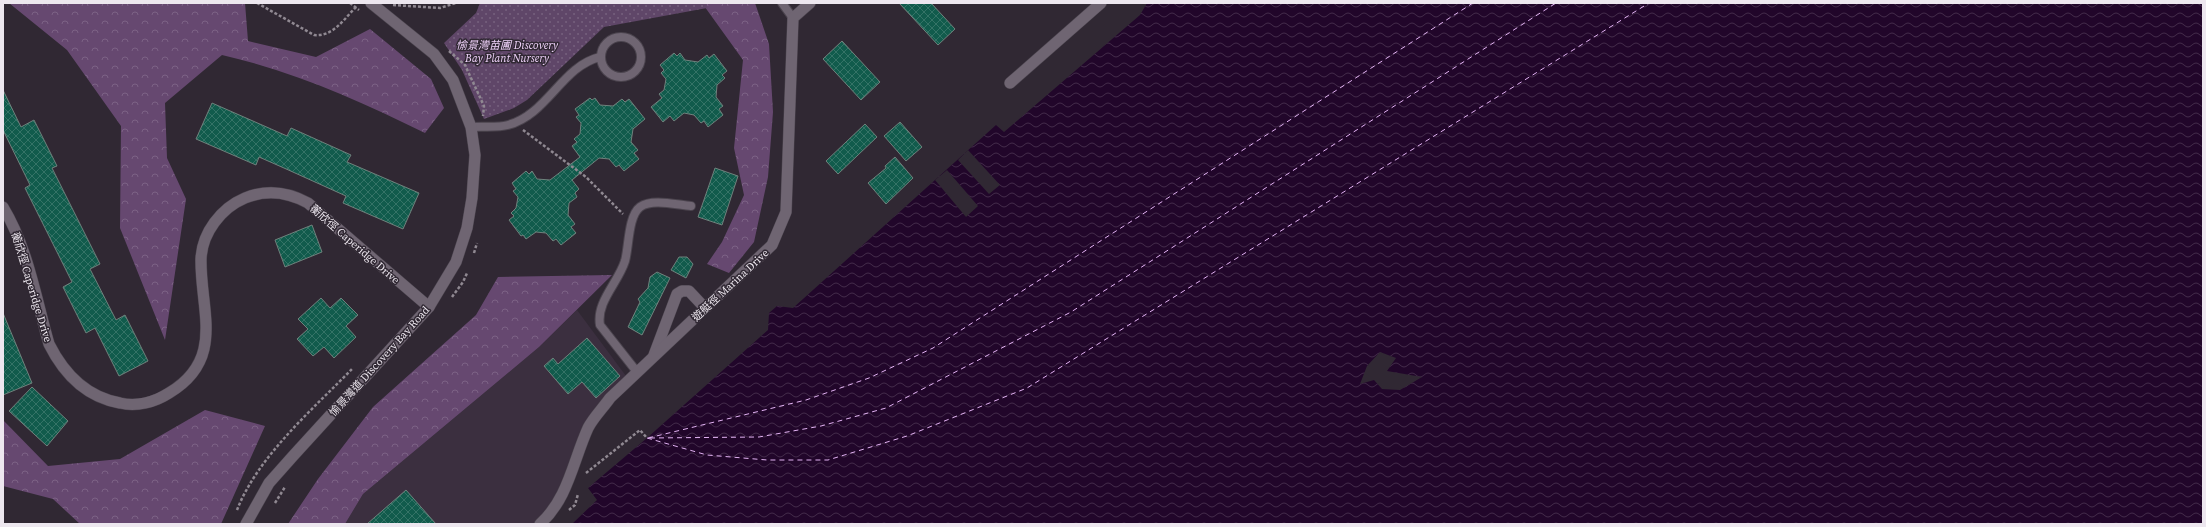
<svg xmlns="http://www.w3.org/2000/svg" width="2206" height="527" viewBox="0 0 2206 527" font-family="'Source Serif 4','Noto Sans TC',serif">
  <defs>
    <pattern id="forest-crowns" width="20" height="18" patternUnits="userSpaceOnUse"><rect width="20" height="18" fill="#664870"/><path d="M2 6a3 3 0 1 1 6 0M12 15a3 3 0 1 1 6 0" fill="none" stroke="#7c6285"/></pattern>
    <pattern id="park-dots" width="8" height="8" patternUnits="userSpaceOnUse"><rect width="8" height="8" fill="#5f4668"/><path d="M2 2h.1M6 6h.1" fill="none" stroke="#76617e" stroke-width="1.8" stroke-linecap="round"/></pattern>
    <pattern id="water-waves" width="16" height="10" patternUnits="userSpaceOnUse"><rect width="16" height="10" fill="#21062a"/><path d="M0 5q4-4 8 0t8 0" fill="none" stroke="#422a49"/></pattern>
    <pattern id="building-cross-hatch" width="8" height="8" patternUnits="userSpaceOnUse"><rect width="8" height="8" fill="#115b4c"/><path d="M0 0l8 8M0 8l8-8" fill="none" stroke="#347366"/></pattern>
  </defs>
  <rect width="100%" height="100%" fill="#302833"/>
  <path fill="#3b2f3f" d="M577 310 629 380 589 427 563 493 540 524H345L363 494 539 347Z"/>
  <g fill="url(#forest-crowns)">
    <path d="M9 3H245L248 41 316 57 370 29 431 79 444 108 425 133C360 101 293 71 222 55L165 103 167 158 186 199 165 340 120 228 121 126 67 50Z"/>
    <path d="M702 3H755L769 44 773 112 768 177 754 242 729 273 707 264 722 242 744 195 734 148 743 60Z"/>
    <path d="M612 275 539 347 363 494 345 524H288L318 479 373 407 476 315 498 277Z"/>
    <path d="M205 410 265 426 221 524H80L53 499 3 486V420L48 466 120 459Z"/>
  </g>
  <path fill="url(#park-dots)" d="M480 3H706L707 8 604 27 527 100 514 108 484 119 462 70 444 43 476 13Z"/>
  <path fill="url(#water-waves)" fill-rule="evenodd" d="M1147 3H2203V524H572L597 500 588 488 647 438 768 330 769 313 777 306 793 308 996 125 1004 132 1140 15ZM1380 352 1396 358 1387 371 1422 377 1400 390 1382 389 1374 380 1360 384 1367 366Z"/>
  <g fill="#302833">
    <path d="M968 150 1000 185 989 194 958 160Z"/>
    <path d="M947 170 978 206 966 217 935 180Z"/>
  </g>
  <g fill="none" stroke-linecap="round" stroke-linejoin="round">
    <g stroke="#e3b3f4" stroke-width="1" stroke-dasharray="5 4" stroke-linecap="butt">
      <path d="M647 438 707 455 767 460H828L907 436 1027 388 1649 3"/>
      <path d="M648 438 806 400 869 378 933 348 1473 3"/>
      <path d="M650 438 759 437 821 426 886 408 1071 312 1556 3"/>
    </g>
  </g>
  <g fill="url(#building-cross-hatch)" stroke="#6f817c">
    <path d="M899 3H931L955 29 938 45Z"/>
    <path d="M842 41 880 82 861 100 823 59Z"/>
    <path d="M674 53 677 56 680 53 685 60 698 62 707 55 709 58 714 54 727 71 722 75 725 78 717 85 716 97 723 106 719 109 723 115 708 127 704 121 701 123 694 115 684 113 674 121 670 116 663 122 651 107 662 98 659 94 664 90 666 79 661 73 664 70 660 65Z"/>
    <path d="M3 90 21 127 34 120 57 166 52 168 100 264 90 269 116 320 125 315 148 361 119 376 95 328 86 333 63 287 72 282 25 188 30 185 3 130Z"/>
    <path d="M590 98 592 100 595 98 600 105 613 106 622 99 625 102 629 99 645 119 633 129 631 142 638 150 634 153 639 159 624 171 619 165 616 167 609 159 599 158 572 180 579 189 575 193 577 197 569 203 568 215 575 224 571 227 576 233 561 245 556 239 553 241 546 233 536 232 526 239 523 235 521 236 509 220 514 216 511 213 516 208 518 197 513 191 516 189 512 183 526 171 529 174 532 171 537 179 550 180 580 157 572 146 577 142 574 139 580 134 581 123 576 117 579 115 575 109Z"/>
    <path d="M212 103 287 136 291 128 351 155 347 162 419 193 403 229 343 203 346 196 284 168 259 157 256 165 196 139Z"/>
    <path d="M900 122 922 147 906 161 884 136Z"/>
    <path d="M865 124 877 137 838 174 826 161Z"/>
    <path d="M895 157 913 178 886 204 868 183 886 168 885 166Z"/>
    <path d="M715 168 738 176 722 225 698 217Z"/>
    <path d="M312 225 322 252 285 267 275 240Z"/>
    <path d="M679 257H687L693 264 686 278 671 270Z"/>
    <path d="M657 272 670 278 642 335 628 327 640 302 638 299 648 288 650 277Z"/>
    <path d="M321 298 330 308 341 298 358 315 346 326 356 337 334 358 324 347 313 356 297 339 308 329 298 319Z"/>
    <path d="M3 313 32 383 3 395Z"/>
    <path d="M587 338 620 376 596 398 582 382 568 394 544 366 553 358 558 364Z"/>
    <path d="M32 387 68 421 47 446 9 411Z"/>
    <path d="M406 490 436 524H367Z"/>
  </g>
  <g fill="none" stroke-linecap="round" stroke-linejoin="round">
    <defs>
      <g id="service">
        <path d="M782 3 793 18"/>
        <circle cx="621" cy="57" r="20"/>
        <path d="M471 127C483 126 497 128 508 125 547 115 562 66 600 57"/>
        <path d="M637 372 600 325C596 302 618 283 625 261 629 247 628 216 640 207 652 198 677 205 691 206"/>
      </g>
      <g id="minor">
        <path d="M1010 83 1101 3"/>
        <path d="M3 207C28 248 36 299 49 344 64 374 86 397 120 403 137 407 155 402 169 393 226 359 200 310 201 259 202 233 221 208 245 198 267 189 288 192 308 203L429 307"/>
        <path d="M654 355 677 294 682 291H689L705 308"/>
        <path d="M540 524C568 499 573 461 588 428 593 418 603 408 610 398L772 245 786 212 793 18 810 3"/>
      </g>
      <path id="tertiary" d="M246 524 269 483 293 456 429 307 456 262 467 228 472 198 475 155 471 127 453 80 434 54 371 3"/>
    </defs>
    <use href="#service" stroke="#4b444e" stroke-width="10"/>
    <use href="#minor" stroke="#4b444e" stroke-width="12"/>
    <use href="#tertiary" stroke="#4b444e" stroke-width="12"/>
    <g stroke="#908992" stroke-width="2.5" stroke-dasharray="3 2" stroke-linecap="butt">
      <path d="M257 3 314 35C333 37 344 19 356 7"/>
      <path d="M350 3 359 10"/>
      <path d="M393 5 440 8 456 3"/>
      <path d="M449 51 465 65 484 106 483 116"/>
      <path d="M523 130 586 177 623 214"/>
      <path d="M474 253 477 243"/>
      <path d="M452 297 463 282 467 273"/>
      <path d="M586 473 640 430 647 438"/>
      <path d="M275 503 285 487"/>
      <path d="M237 510C258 456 313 409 353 368"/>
      <path d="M569 510 575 505 578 494"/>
    </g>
    <use href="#service" stroke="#6f6572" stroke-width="8"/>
    <use href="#minor" stroke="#6f6572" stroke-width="11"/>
    <use href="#tertiary" stroke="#6f6572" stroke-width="11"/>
  </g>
  <g text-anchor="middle" stroke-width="3" stroke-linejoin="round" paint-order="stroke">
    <g font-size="11" font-style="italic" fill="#f0d3fb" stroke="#302833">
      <text x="507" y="49">愉景灣苗圃 Discovery<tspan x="507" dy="13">Bay Plant Nursery</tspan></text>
    </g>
    <g font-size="11" fill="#ede7ef" stroke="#302833">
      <text transform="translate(355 244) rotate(41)" y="4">蘅欣徑 Caperidge Drive</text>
      <text transform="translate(730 285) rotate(-43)" y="4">遊艇徑 Marina Drive</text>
      <text transform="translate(32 287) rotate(73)" y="4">蘅欣徑 Caperidge Drive</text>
      <text transform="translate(379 361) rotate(-48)" y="4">愉景灣道 Discovery Bay Road</text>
    </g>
  </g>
  <rect width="2206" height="527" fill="none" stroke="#ede7ef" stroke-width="8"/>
</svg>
